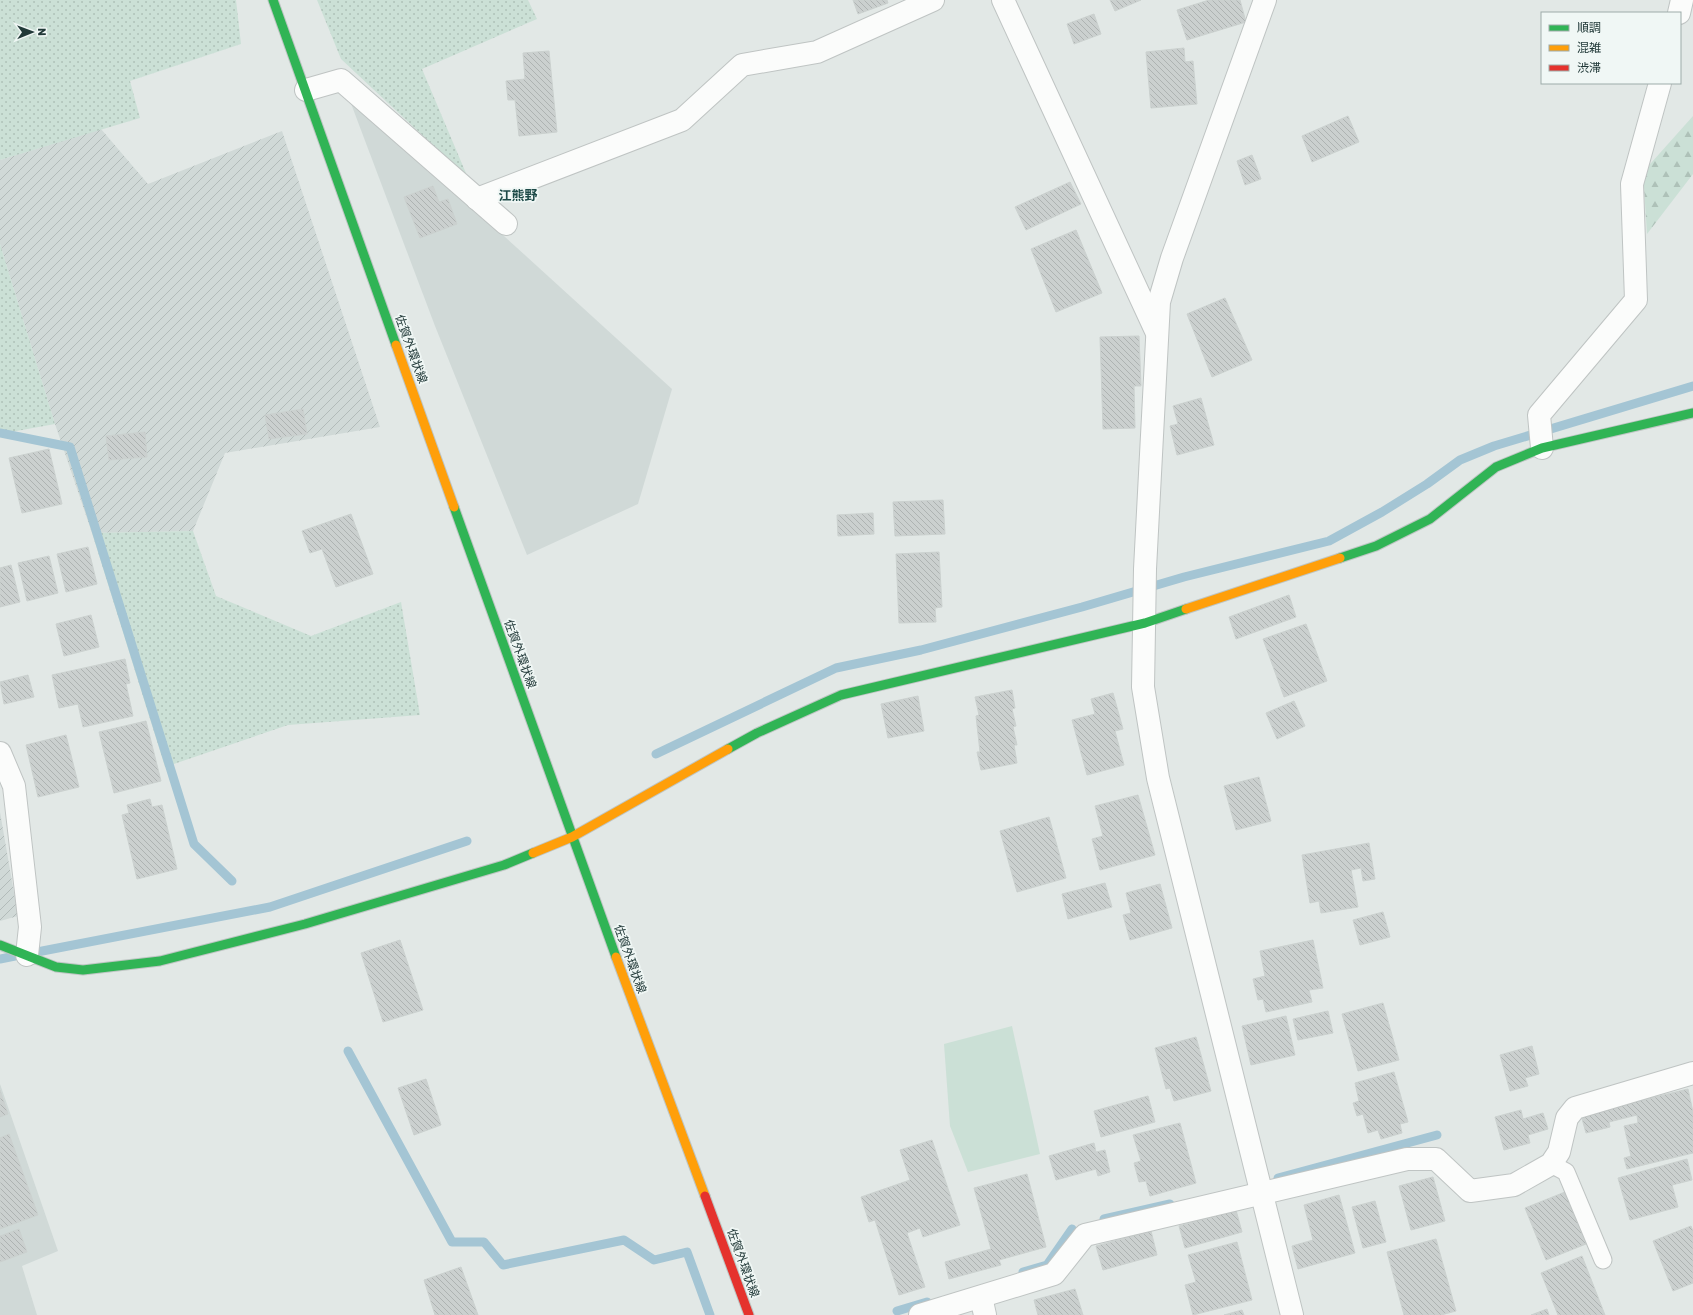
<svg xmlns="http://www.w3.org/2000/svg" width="1693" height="1315" viewBox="0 0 1693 1315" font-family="Rubik,'Noto Sans JP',sans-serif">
  <defs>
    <pattern id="industrial-furrows" width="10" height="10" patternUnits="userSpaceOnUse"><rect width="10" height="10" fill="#d0d9d7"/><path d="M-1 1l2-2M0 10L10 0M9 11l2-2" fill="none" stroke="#b2bbb9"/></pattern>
    <pattern id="grass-dots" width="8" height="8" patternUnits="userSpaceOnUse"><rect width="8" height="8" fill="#cbe0d6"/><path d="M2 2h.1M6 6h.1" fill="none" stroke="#aec1b8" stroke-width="1.8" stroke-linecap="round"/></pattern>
    <pattern id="forest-firs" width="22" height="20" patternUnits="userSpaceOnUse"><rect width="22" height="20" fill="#cbe0d6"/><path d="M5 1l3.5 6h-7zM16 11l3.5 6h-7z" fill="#aec1b8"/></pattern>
    <pattern id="building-back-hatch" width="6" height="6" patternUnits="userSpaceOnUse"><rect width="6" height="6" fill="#cbd0cf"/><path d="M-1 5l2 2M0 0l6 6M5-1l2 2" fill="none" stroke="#aeb3b2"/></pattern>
  </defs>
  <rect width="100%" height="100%" fill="#e2e8e6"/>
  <g fill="#d0d9d7">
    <path d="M347 93 672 389 638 504 527 555 435 326Z"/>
    <path d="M0 1084 58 1251 22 1266 37 1315H0Z"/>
  </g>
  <g fill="url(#industrial-furrows)">
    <path d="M101 129 148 184 282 131 380 427 225 453 193 531 92 533 55 424 0 244V160Z"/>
    <path d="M0 812 18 916 0 921Z"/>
  </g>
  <g fill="url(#grass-dots)">
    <path d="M0 0H236L241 44 130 81 140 118 0 160Z"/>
    <path d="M317 0H528L537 19 422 69 468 178 341 59Z"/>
    <path d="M0 244 55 424 0 434Z"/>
    <path d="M193 531 216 596 311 636 401 602 420 715 288 725 165 767 92 533Z"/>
  </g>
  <path fill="url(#forest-firs)" d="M1693 116V174L1647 234 1643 172Z"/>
  <path fill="#cbe0d6" d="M1012 1026 1040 1154 968 1172 950 1126 944 1044Z"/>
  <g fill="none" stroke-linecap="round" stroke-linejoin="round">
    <g stroke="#a4c5d4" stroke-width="9">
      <path d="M0 433 70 447 194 844 232 881"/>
      <path d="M656 754 836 668 921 650 1082 607 1184 577 1329 541 1382 512 1427 484 1460 460 1494 446 1693 386"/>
      <path d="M32 953 270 907 467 841"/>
      <path d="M0 959 15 956"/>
      <path d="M348 1051 452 1242H484L503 1265 624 1240 654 1260 687 1252 710 1315"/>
      <path d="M1278 1178 1437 1135"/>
      <path d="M1104 1219 1170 1204"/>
      <path d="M1023 1272 1047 1265 1072 1229"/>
      <path d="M897 1311 927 1302"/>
    </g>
  </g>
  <g fill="url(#building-back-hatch)" stroke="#cbd1cf">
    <path d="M853 0H887L888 3 858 14Z"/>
    <path d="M1110 0H1141L1115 11Z"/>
    <path d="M1209 0H1240L1246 22 1187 40 1177 10Z"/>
    <path d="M1094 14 1101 34 1074 44 1067 24Z"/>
    <path d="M1184 48 1185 62 1193 61 1197 104 1151 108 1146 52Z"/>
    <path d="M549 51 557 132 519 136 515 100H508L506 81 525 79 523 53Z"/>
    <path d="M1348 116 1359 142 1312 162 1302 136Z"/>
    <path d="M1252 155 1261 179 1245 185 1237 161Z"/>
    <path d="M1070 182 1081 204 1026 230 1015 207Z"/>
    <path d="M433 186 439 202 448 199 457 224 420 238 404 197Z"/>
    <path d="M1076 230 1102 293 1056 312 1031 249Z"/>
    <path d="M1225 298 1252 360 1212 377 1187 314Z"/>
    <path d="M1139 336 1141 386H1134L1135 428 1103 429 1100 337Z"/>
    <path d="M1201 398 1214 445 1177 455 1170 426 1178 424 1173 406Z"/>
    <path d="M303 409 307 434 269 439 265 415Z"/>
    <path d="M145 432 147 457 109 460 106 436Z"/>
    <path d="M49 449 62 504 22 513 9 458Z"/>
    <path d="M943 500 945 534 895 536 893 502Z"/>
    <path d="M873 513 874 534 838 536 837 515Z"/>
    <path d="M351 514 373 574 336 587 322 549 310 553 302 531Z"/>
    <path d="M88 547 97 584 66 592 57 554Z"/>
    <path d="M939 552 942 607 935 608 936 622 899 623 896 554Z"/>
    <path d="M49 556 58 593 27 601 18 563Z"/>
    <path d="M11 565 20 602 0 607V568Z"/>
    <path d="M1289 595 1296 617 1236 639 1229 617Z"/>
    <path d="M91 615 99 647 64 656 56 624Z"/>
    <path d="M1306 624 1327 681 1284 697 1263 639Z"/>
    <path d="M125 659 130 683 126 684 133 716 83 727 78 704 59 708 52 675Z"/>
    <path d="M28 675 34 697 4 704 0 682Z"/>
    <path d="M1012 690 1015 708 1012 709 1016 726 1013 727 1017 745H1014L1017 763 981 770 977 752H980L976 716 979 715 975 697Z"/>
    <path d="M1113 693 1123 729 1115 731 1124 765 1087 775 1072 720 1095 714 1091 699Z"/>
    <path d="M918 696 924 731 888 738 881 704Z"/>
    <path d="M1294 701 1305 726 1277 739 1266 713Z"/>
    <path d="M146 721 161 781 114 793 99 732Z"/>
    <path d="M66 735 79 787 38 797 26 745Z"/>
    <path d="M1259 777 1271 821 1236 830 1224 786Z"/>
    <path d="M1138 795 1155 855 1100 870 1092 839 1103 836 1095 806Z"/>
    <path d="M150 799 152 807 162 805 177 869 137 879 122 815 129 813 127 805Z"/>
    <path d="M1049 817 1066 878 1017 892 1000 831Z"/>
    <path d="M1369 843 1375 879 1363 881 1361 868 1351 870 1358 907 1321 913 1319 901 1310 903 1302 855Z"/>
    <path d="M1105 883 1112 907 1068 919 1062 894Z"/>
    <path d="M1160 884 1172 928 1130 940 1123 915 1131 913 1126 893Z"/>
    <path d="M1383 912 1390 937 1360 945 1353 920Z"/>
    <path d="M400 940 423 1010 383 1022 361 953Z"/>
    <path d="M1313 940 1323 988 1309 990 1312 1002 1266 1012 1263 999 1258 1000 1253 979 1265 976 1260 951Z"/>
    <path d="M1383 1003 1399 1060 1358 1071 1342 1014Z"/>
    <path d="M1328 1011 1333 1033 1298 1040 1293 1019Z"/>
    <path d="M1286 1016 1295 1055 1251 1065 1242 1026Z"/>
    <path d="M1196 1037 1211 1091 1174 1101 1170 1088 1166 1089 1155 1048Z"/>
    <path d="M1532 1046 1539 1074 1525 1078 1528 1086 1510 1091 1500 1055Z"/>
    <path d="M1394 1072 1408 1122 1400 1124 1402 1133 1381 1139 1378 1130 1368 1133 1363 1114 1357 1116 1353 1103 1359 1101 1355 1083Z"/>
    <path d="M426 1079 441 1125 414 1135 398 1088Z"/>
    <path d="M1688 1089 1693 1112V1153L1627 1169 1624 1158 1631 1156 1624 1126 1638 1123 1637 1115 1609 1122 1610 1127 1586 1133 1581 1115Z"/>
    <path d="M0 1090 8 1114 0 1117Z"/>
    <path d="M1148 1096 1155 1122 1101 1137 1094 1111Z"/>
    <path d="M1521 1110 1523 1119 1543 1113 1548 1129 1528 1135 1530 1143 1504 1150 1495 1117Z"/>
    <path d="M1180 1123 1196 1183 1150 1196 1146 1181 1139 1182 1134 1163 1141 1161 1133 1135Z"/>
    <path d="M9 1134 38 1215 0 1229V1138Z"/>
    <path d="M932 1140 960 1225 923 1237 920 1228 907 1233 925 1287 899 1295 875 1220 869 1222 861 1197 910 1180 900 1150Z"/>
    <path d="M1094 1143 1096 1152 1105 1150 1110 1172 1098 1176 1096 1169 1056 1180 1049 1156Z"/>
    <path d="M1687 1159 1692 1180 1672 1185 1678 1207 1630 1220 1618 1178Z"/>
    <path d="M1027 1174 1046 1247 999 1260 1001 1265 949 1279 945 1262 991 1249 974 1188Z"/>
    <path d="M1433 1177 1445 1221 1411 1230 1399 1186Z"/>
    <path d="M1565 1192 1586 1244 1546 1260 1525 1208Z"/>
    <path d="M1339 1195 1355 1253 1298 1269 1292 1246 1313 1240 1304 1205Z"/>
    <path d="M1375 1201 1386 1242 1363 1248 1352 1207Z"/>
    <path d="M1236 1210 1242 1232 1185 1248 1179 1226Z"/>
    <path d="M1691 1226 1693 1231V1283L1673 1291 1653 1241Z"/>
    <path d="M19 1229 27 1252 0 1262V1236Z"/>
    <path d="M1151 1231 1157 1255 1103 1270 1096 1246Z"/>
    <path d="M1436 1239 1456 1311 1441 1315H1404L1387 1252Z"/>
    <path d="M1237 1242 1252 1300 1193 1315 1185 1285 1196 1282 1188 1255Z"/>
    <path d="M1582 1256 1605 1315H1558L1541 1273Z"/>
    <path d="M461 1267 478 1315H435L424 1280Z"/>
    <path d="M1075 1289 1083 1315H1038L1034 1300Z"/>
    <path d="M1547 1309 1549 1315H1531Z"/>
    <path d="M1242 1310 1244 1315H1224Z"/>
  </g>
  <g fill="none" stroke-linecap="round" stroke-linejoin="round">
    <defs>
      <path id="lane" d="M1551 1164 1566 1172 1603 1260"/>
      <g id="street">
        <path d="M1003 0 1156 331"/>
        <path d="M1265 0 1172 258 1159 302 1145 569 1143 687 1158 778 1292 1315"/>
        <path d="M1679 13 1682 0"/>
        <path d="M306 90 341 80 506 224"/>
        <path d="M477 199 682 120 742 65 817 52 933 0"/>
        <path d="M1542 448 1539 415 1636 300 1632 184 1660 83"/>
        <path d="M0 753 14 786 30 927 27 955"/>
        <path d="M981 1297 985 1315"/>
        <path d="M920 1315 1054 1274 1085 1235 1407 1159H1436L1470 1191 1514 1185 1551 1164 1559 1152 1567 1118 1575 1108 1693 1073"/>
      </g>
      <g id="fast">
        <path d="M273 0 396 345"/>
        <path d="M454 507 616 957"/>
        <path d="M1340 558 1376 546 1430 519 1496 467 1542 448 1693 413"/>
        <path d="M728 749 757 733 841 695 1145 623 1186 609"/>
        <path d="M0 945 56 967 83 970 160 961 305 924 504 865 533 853"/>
      </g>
      <g id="slow">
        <path d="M396 345 454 507"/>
        <path d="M1186 609 1340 558"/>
        <path d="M533 853 572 837 728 749"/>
        <path d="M616 957 705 1196"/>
      </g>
      <path id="jam" d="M705 1196 749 1315"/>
    </defs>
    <use href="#lane" stroke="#bfc4c3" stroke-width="19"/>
    <use href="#street" stroke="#bfc4c3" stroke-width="24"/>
    <use href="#fast" stroke="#bec5c3" stroke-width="11"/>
    <use href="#slow" stroke="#bec5c3" stroke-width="11"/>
    <use href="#jam" stroke="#bec5c3" stroke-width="11"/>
    <use href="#lane" stroke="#fbfcfb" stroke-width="17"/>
    <use href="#street" stroke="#fbfcfb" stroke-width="22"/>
    <use href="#fast" stroke="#30b455" stroke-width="9"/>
    <use href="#slow" stroke="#ff9f0a" stroke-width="9"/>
    <use href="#jam" stroke="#e5322d" stroke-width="9"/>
  </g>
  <g text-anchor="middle" stroke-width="3.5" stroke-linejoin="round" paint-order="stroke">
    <g font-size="12" fill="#213938" stroke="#f0f7f5">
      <text transform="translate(411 349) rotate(70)" y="4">佐賀外環状線</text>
      <text transform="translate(520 654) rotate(70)" y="4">佐賀外環状線</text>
      <text transform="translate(630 959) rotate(70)" y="4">佐賀外環状線</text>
      <text transform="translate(743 1263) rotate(70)" y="4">佐賀外環状線</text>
    </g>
    <g font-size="13" font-weight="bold" fill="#1e4a48" stroke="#f0f7f5">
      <text x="518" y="200">江熊野</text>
    </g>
  </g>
  <rect x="1541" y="12" width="140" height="72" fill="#f0f7f5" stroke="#9daba9"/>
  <rect x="1549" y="25" width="20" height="6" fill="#30b455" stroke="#9daba9"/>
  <text x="1577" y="32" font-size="12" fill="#213938">順調</text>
  <rect x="1549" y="45" width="20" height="6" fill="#ff9f0a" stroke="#9daba9"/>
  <text x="1577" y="52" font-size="12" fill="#213938">混雑</text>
  <rect x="1549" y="65" width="20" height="6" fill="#e5322d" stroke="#9daba9"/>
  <text x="1577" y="72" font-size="12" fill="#213938">渋滞</text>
  <g transform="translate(32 32) rotate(89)" stroke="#f0f7f5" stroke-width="3" paint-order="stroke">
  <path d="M0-3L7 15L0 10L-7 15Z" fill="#213938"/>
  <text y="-6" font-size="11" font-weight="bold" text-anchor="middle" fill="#213938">N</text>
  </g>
</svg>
